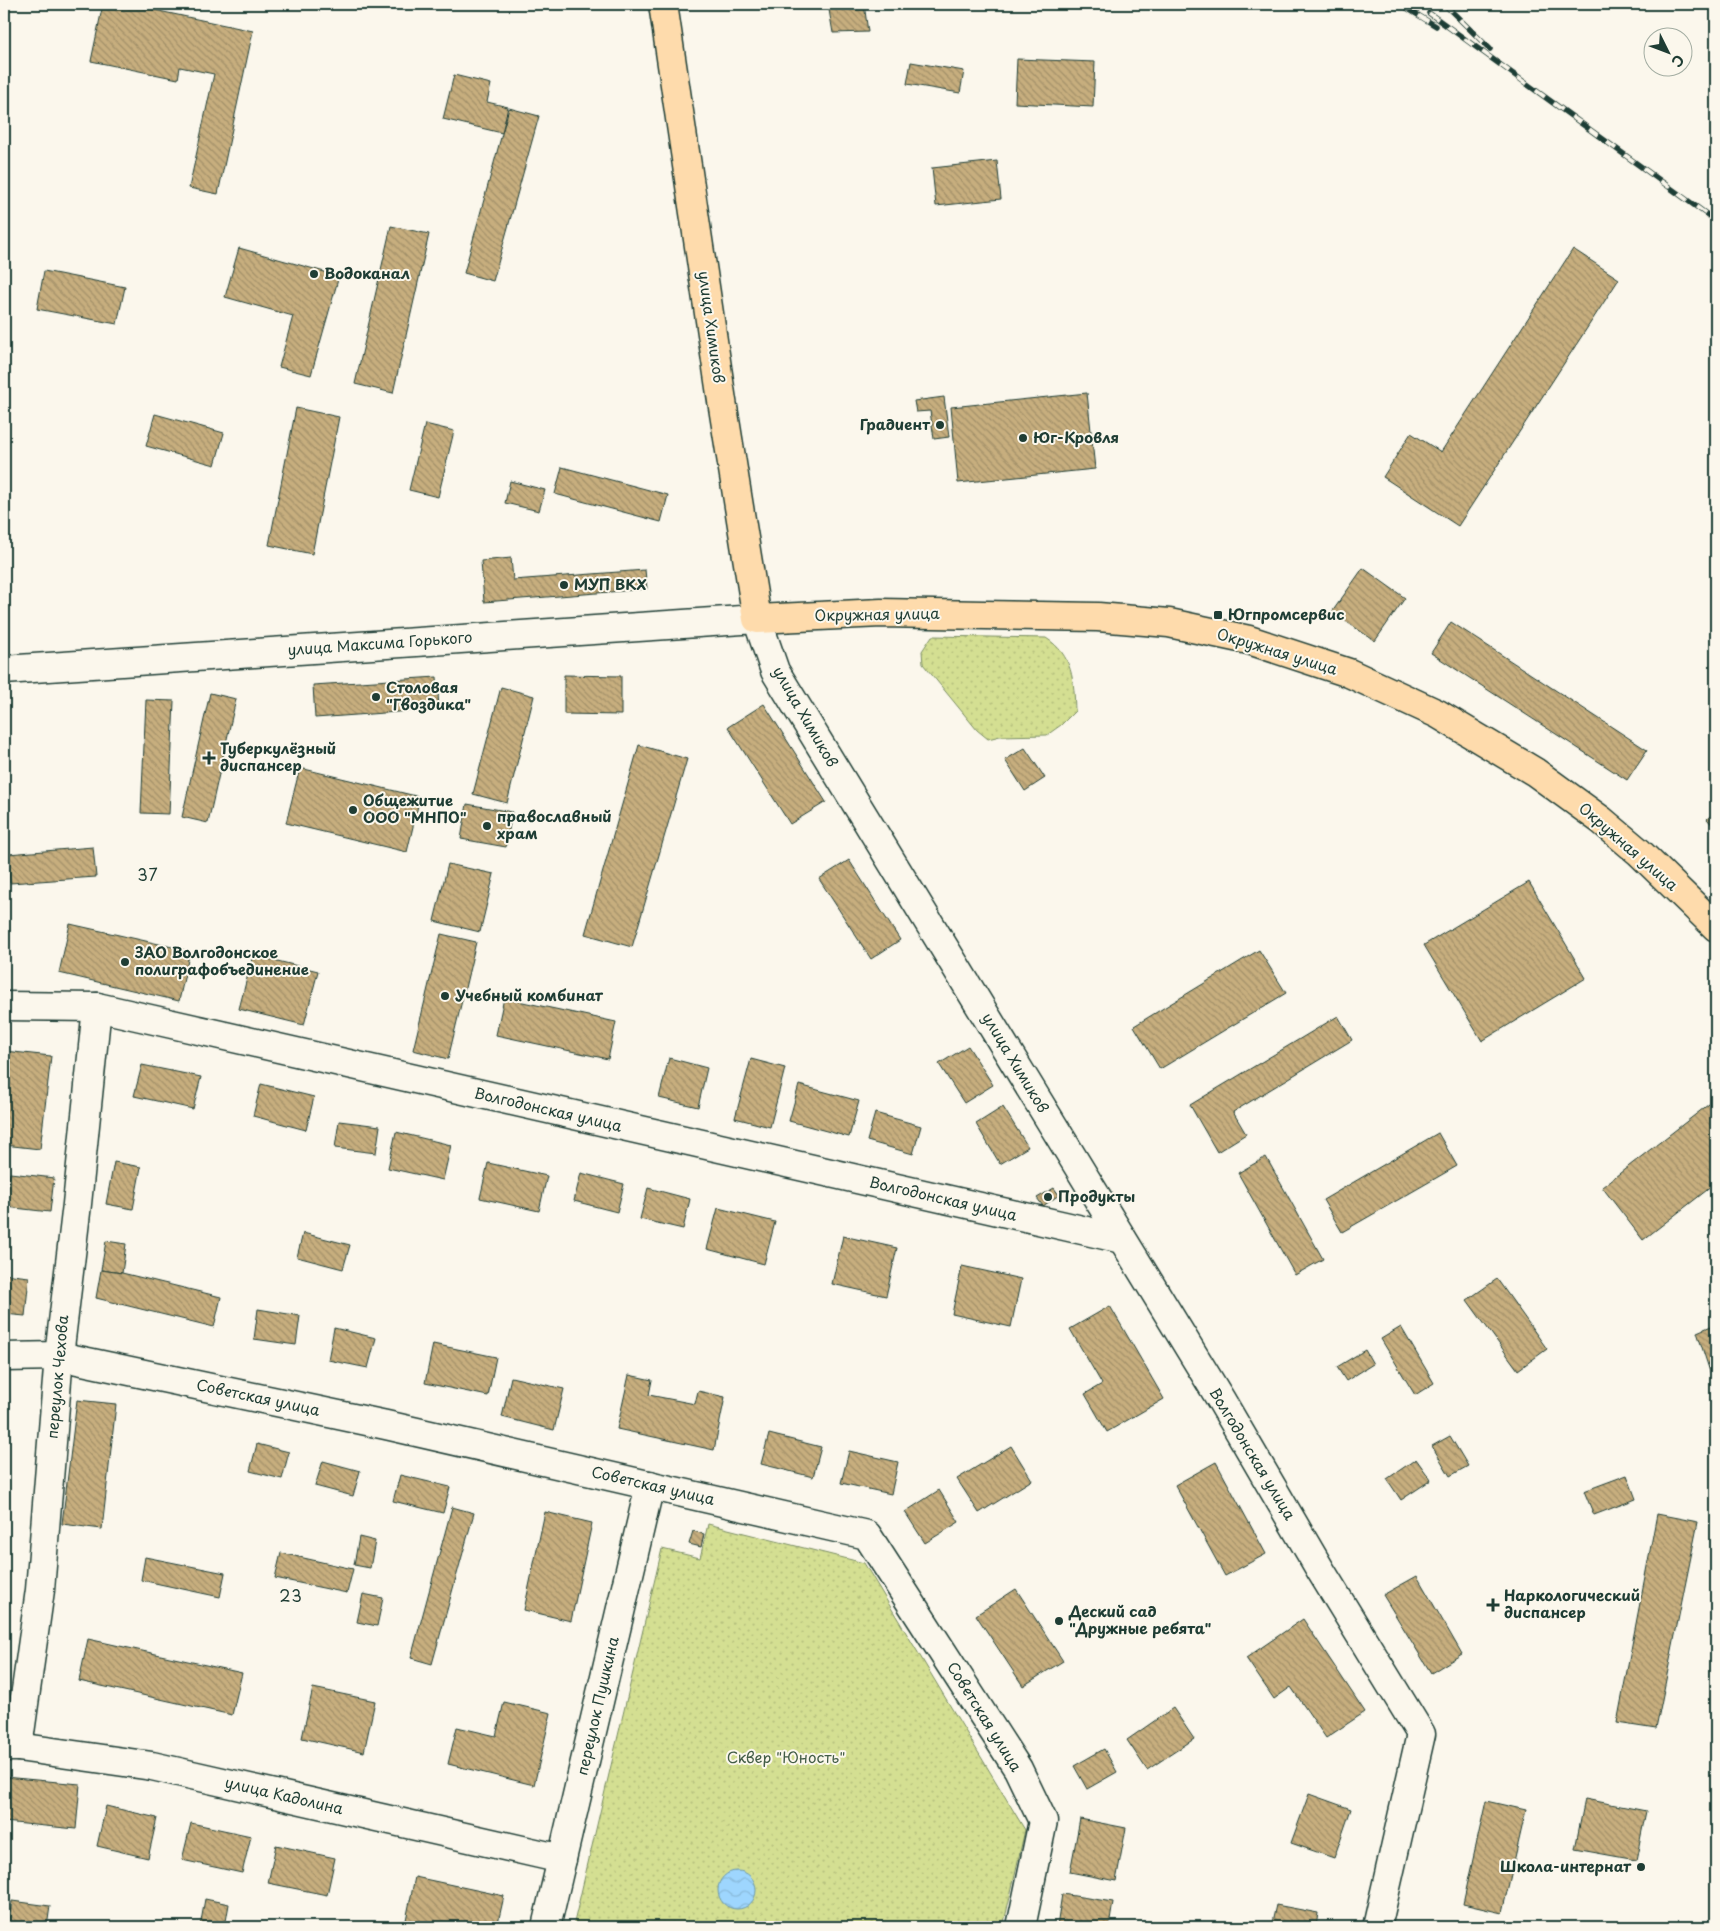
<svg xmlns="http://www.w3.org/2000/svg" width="1720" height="1931" viewBox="0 0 1720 1931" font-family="'Playpen Sans',sans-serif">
  <defs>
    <pattern id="grass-dots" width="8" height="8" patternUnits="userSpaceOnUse" patternTransform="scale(1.25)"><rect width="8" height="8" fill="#d4df92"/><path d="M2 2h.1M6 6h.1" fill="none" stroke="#b6c07e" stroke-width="1.8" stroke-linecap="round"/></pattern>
    <pattern id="water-waves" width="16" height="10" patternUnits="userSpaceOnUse" patternTransform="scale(1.25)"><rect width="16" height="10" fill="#9ed6fe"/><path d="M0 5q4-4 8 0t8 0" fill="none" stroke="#88b9da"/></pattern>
    <pattern id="building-back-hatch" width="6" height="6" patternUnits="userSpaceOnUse" patternTransform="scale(1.25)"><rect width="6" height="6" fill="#c7ae7e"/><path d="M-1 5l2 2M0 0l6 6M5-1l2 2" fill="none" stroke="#a18f68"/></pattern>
  </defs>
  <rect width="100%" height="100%" fill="#fbf7ec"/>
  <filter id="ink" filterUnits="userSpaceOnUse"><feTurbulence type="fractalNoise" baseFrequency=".02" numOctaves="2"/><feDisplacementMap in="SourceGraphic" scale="10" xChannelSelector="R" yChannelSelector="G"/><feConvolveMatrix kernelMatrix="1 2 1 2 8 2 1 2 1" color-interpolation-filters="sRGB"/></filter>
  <g filter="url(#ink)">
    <g fill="url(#grass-dots)" stroke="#7a8e63">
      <path d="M932 636 1046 638C1073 655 1074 681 1075 711L1061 725 1047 735 1000 736 988 739 977 730 923 664 922 651Z"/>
      <path d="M708 1524 864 1563 1025 1830 1003 1927H573L662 1549 700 1558Z"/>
    </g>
    <circle fill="url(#water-waves)" stroke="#6b99ad" cx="737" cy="1890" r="19"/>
    <g fill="url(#building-back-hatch)" stroke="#1f3d34">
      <path d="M103 4H126L253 31 218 194 189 188 214 74 180 67 178 79 91 61Z"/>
      <path d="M828 4H864L868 32 833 33Z"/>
      <path d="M1017 59 1095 62 1093 107 1015 103Z"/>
      <path d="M911 62 964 71 960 93 907 84Z"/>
      <path d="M454 75 491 84 487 102 508 107 502 133 443 119Z"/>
      <path d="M509 108 539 116 493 281 464 273Z"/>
      <path d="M997 161 1001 199 936 206 932 168Z"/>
      <path d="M391 226 429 234 393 393 355 384Z"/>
      <path d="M239 248 339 276 311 375 279 367 293 316 225 297Z"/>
      <path d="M1573 249 1619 279 1458 526 1383 477 1411 433 1441 452Z"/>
      <path d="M44 271 125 287 117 324 37 309Z"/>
      <path d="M1087 393 1095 469 958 483 951 407Z"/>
      <path d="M944 397 949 437 934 439 930 411 916 412 914 401Z"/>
      <path d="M296 408 339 417 312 554 269 545Z"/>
      <path d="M155 414 224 433 215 465 146 446Z"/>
      <path d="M425 424 454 431 438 497 409 490Z"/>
      <path d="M562 467 668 495 661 522 555 494Z"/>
      <path d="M510 481 545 490 539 511 505 503Z"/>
      <path d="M511 558 513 580 645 570 647 589 484 602 481 561Z"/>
      <path d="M1363 568 1405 598 1375 641 1332 612Z"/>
      <path d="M1451 622 1647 750 1627 780 1431 653Z"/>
      <path d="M564 675 621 676V715L564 714Z"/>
      <path d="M437 677 439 709 315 718 313 685Z"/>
      <path d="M501 687 534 696 507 803 473 794Z"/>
      <path d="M210 693 236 699 208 823 182 817Z"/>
      <path d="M146 700 174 701 169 814 141 813Z"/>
      <path d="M764 704 826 802 790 824 728 727Z"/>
      <path d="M639 745 687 759 632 947 585 934Z"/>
      <path d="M1025 748 1045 778 1025 791 1005 760Z"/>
      <path d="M300 768 420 797 407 852 286 823Z"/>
      <path d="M467 804 512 812 506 847 461 839Z"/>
      <path d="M1716 810V829L1707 819Z"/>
      <path d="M93 847 96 877 10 883 8 854Z"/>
      <path d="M849 860 900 940 871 959 819 879Z"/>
      <path d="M448 864 494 874 480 932 434 921Z"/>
      <path d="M1529 882 1586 978 1482 1041 1424 945Z"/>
      <path d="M70 924 190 951 179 1001 59 973Z"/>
      <path d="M441 934 476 942 448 1059 413 1050Z"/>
      <path d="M1259 950 1286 993 1160 1069 1134 1026Z"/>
      <path d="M253 955 318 971 304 1025 239 1009Z"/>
      <path d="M504 998 616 1022 608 1059 496 1035Z"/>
      <path d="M1338 1016 1352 1040 1233 1112 1246 1134 1217 1152 1190 1105Z"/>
      <path d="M968 1046 993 1085 964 1103 939 1064Z"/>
      <path d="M4 1051 51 1056 40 1149 4 1145Z"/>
      <path d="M669 1058 707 1068 698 1107 659 1098Z"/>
      <path d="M751 1059 785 1068 770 1127 735 1118Z"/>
      <path d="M142 1065 201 1077 193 1109 134 1096Z"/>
      <path d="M261 1084 314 1097 306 1130 253 1116Z"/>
      <path d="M799 1085 859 1101 849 1137 789 1121Z"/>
      <path d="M1713 1101 1716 1105V1183L1643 1240 1602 1187Z"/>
      <path d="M1003 1107 1028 1147 1000 1164 976 1124Z"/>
      <path d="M875 1113 921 1126 913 1154 867 1141Z"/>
      <path d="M339 1121 380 1126 376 1153 335 1148Z"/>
      <path d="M396 1132 451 1145 443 1180 388 1168Z"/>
      <path d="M1438 1133 1457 1166 1342 1232 1323 1200Z"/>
      <path d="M1266 1157 1323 1259 1295 1275 1238 1173Z"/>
      <path d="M114 1162 141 1167 133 1209 106 1204Z"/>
      <path d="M488 1163 547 1176 539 1211 480 1198Z"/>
      <path d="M10 1173 54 1178 50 1212 6 1207Z"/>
      <path d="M581 1173 624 1184 617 1212 574 1201Z"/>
      <path d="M648 1188 690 1199 683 1229 640 1219Z"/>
      <path d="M1054 1188 1059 1195 1043 1206 1037 1198Z"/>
      <path d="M718 1208 775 1222 764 1264 707 1249Z"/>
      <path d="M303 1233 350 1245 343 1269 297 1257Z"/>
      <path d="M843 1236 897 1248 886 1296 832 1284Z"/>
      <path d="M106 1241 126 1244 122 1273 101 1270Z"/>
      <path d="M962 1266 1021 1279 1011 1327 952 1314Z"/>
      <path d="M101 1270 122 1273 221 1297 214 1327 96 1298Z"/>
      <path d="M4 1274 29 1277 25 1316 4 1314Z"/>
      <path d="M1497 1279 1547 1349 1518 1370 1467 1300Z"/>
      <path d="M1110 1306 1164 1399 1107 1432 1085 1394 1102 1384 1070 1329Z"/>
      <path d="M258 1309 300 1316 296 1345 254 1339Z"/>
      <path d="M1716 1324V1376L1712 1378 1697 1332Z"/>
      <path d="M1401 1327 1434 1383 1415 1395 1381 1339Z"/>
      <path d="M334 1328 376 1338 368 1368 328 1360Z"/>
      <path d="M433 1344 496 1357 488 1396 425 1383Z"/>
      <path d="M1365 1350 1373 1364 1346 1381 1337 1367Z"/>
      <path d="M629 1375 652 1380 649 1395 695 1404 698 1391 725 1397 714 1450 617 1429Z"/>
      <path d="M511 1377 564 1389 554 1430 502 1417Z"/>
      <path d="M77 1400 116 1404 102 1529 62 1524Z"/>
      <path d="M769 1434 821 1447 813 1477 761 1464Z"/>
      <path d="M1450 1436 1468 1466 1450 1476 1432 1446Z"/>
      <path d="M257 1444 289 1452 282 1479 250 1471Z"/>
      <path d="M1011 1446 1032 1480 979 1513 957 1479Z"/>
      <path d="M849 1451 898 1462 891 1494 841 1483Z"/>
      <path d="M1416 1459 1431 1480 1401 1500 1387 1479Z"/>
      <path d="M323 1461 360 1471 353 1496 315 1486Z"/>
      <path d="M1216 1462 1266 1554 1225 1576 1175 1485Z"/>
      <path d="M400 1475 450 1487 443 1513 393 1501Z"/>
      <path d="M1627 1475 1636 1499 1594 1515 1584 1491Z"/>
      <path d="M939 1490 959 1522 925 1543 905 1512Z"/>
      <path d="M452 1507 474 1513 432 1664 411 1658Z"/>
      <path d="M545 1512 592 1523 571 1621 524 1610Z"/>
      <path d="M1657 1514 1698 1522 1656 1729 1617 1723Z"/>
      <path d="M693 1531 704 1534 701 1547 689 1544Z"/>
      <path d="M359 1537 375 1541 370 1568 354 1565Z"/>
      <path d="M281 1553 353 1569 347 1593 275 1578Z"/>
      <path d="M145 1557 225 1573 220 1597 141 1580Z"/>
      <path d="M1417 1576 1462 1654 1431 1673 1383 1595Z"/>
      <path d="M1016 1589 1063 1661 1023 1686 976 1615Z"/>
      <path d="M363 1594 383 1598 377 1626 357 1622Z"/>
      <path d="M1303 1619 1365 1712 1326 1738 1291 1687 1274 1699 1246 1658Z"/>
      <path d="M88 1639 242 1673 232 1715 79 1681Z"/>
      <path d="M313 1688 375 1701 364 1752 302 1738Z"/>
      <path d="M504 1702 551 1713 534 1785 448 1764 457 1727 496 1736Z"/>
      <path d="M1173 1708 1194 1739 1147 1770 1127 1740Z"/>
      <path d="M1104 1749 1117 1772 1087 1789 1074 1766Z"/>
      <path d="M4 1777 80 1784 76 1829 4 1822Z"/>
      <path d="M1309 1794 1351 1809 1334 1858 1291 1843Z"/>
      <path d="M1585 1799 1646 1811 1636 1860 1575 1849Z"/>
      <path d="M1486 1801 1526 1810 1502 1913 1463 1904Z"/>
      <path d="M106 1806 157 1818 148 1858 97 1846Z"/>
      <path d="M1080 1819 1126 1828 1116 1881 1070 1872Z"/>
      <path d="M191 1823 251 1836 242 1873 182 1860Z"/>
      <path d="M276 1845 335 1858 327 1895 268 1883Z"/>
      <path d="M415 1877 504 1896 497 1927H441L406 1920Z"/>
      <path d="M1062 1894 1113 1902 1109 1927H1057Z"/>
      <path d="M205 1899 229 1904 225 1927H200Z"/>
      <path d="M12 1901 50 1906 47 1927H8Z"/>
      <path d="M1276 1905 1318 1913 1316 1927H1271Z"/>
    </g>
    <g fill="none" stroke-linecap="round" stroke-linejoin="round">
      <defs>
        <g id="minor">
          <path d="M4 670 757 619 775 671 1221 1400 1321 1571 1421 1734 1377 1927"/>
          <path d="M4 1006 97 1007 1122 1239"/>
          <path d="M4 1357 59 1356 386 1425 867 1535 1018 1769 1043 1821 1021 1927"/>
          <path d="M4 1747H18L152 1766 562 1859"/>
          <path d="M18 1747 40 1590 59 1356 77 1204 97 1007"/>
          <path d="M546 1927 650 1485"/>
        </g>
        <path id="major" d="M663 4 722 401 757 619 881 613 1098 617 1169 623 1249 640 1349 673 1438 714 1535 772 1601 820 1639 852 1716 927"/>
      </defs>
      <use href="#minor" stroke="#1f3d34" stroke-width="31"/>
      <use href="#major" stroke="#1f3d34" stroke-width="31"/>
      <use href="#minor" stroke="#fbf7ec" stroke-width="28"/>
      <use href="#major" stroke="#fedbac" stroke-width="28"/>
      <defs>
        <g id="rail">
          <path d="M1400 4 1436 26"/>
          <path d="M1444 4 1490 49"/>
          <path d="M1429 13 1716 221"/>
        </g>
      </defs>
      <use href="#rail" stroke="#1f3d34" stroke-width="5.5"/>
      <use href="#rail" stroke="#fbf7ec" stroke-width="4" stroke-dasharray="11" stroke-linecap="butt"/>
    </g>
  </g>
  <g fill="#1f3d34" stroke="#fbf7ec" stroke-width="2">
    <circle cx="314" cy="274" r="5"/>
    <circle cx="940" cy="425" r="5"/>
    <circle cx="1023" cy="438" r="5"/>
    <circle cx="564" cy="585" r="5"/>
    <rect x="1213" y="610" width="10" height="10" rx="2.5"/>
    <circle cx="376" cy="697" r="5"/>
    <path d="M206.5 750.5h5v5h5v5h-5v5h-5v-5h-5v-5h5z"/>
    <circle cx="353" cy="810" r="5"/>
    <circle cx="487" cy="826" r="5"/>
    <circle cx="125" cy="962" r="5"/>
    <circle cx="445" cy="996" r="5"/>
    <circle cx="1048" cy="1197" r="5"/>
    <path d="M1490.5 1597.5h5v5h5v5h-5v5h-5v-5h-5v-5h5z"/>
    <circle cx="1059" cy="1621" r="5"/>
    <circle cx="1641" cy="1867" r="5"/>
  </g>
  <g text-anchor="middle" stroke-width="4" stroke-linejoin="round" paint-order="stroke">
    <g font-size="15" font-weight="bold" fill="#1f3d34" stroke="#fbf7ec" text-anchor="start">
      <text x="324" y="279">Водоканал</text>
      <text x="930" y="430" text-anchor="end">Градиент</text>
      <text x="1033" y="443">Юг-Кровля</text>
      <text x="574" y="590">МУП ВКХ</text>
      <text x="1228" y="620">Югпромсервис</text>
      <text x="386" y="693">Столовая<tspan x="386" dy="17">"Гвоздика"</tspan></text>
      <text x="220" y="754">Туберкулёзный<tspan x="220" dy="17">диспансер</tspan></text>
      <text x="363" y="806">Общежитие<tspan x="363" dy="17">ООО "МНПО"</tspan></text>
      <text x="497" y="822">православный<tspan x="497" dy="17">храм</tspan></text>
      <text x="135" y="958">ЗАО Волгодонское<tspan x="135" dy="17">полиграфобъединение</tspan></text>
      <text x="455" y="1001">Учебный комбинат</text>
      <text x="1058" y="1202">Продукты</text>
      <text x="1504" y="1601">Наркологический<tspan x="1504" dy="17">диспансер</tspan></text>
      <text x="1069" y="1617">Деский сад<tspan x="1069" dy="17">"Дружные ребята"</tspan></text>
      <text x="1631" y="1872" text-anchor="end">Школа-интернат</text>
    </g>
    <g font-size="15" fill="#1f3d34" stroke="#fbf7ec">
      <text transform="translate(711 327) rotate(82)" y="5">улица Химиков</text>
      <text transform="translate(877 615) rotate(-1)" y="5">Окружная улица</text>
      <text transform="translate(380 644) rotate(-4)" y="5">улица Максима Горького</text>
      <text transform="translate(1277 652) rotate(17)" y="5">Окружная улица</text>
      <text transform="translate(805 717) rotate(60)" y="5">улица Химиков</text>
      <text transform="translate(1628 847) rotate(41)" y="5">Окружная улица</text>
      <text transform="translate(1015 1063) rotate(59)" y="5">улица Химиков</text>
      <text transform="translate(548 1110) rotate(13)" y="5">Волгодонская улица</text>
      <text transform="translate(943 1199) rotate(13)" y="5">Волгодонская улица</text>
      <text transform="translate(58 1377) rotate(-85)" y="5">переулок Чехова</text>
      <text transform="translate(258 1398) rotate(12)" y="5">Советская улица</text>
      <text transform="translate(1252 1454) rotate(59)" y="5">Волгодонская улица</text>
      <text transform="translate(653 1486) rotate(13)" y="5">Советская улица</text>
      <text transform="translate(598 1706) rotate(-77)" y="5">переулок Пушкина</text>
      <text transform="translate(984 1717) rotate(58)" y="5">Советская улица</text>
      <text transform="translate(284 1796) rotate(13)" y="5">улица Кадолина</text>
    </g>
    <g font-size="15" fill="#435d47" stroke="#fbf7ec">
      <text x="786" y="1763">Сквер "Юность"</text>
    </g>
    <g font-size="16" letter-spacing="1" fill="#1f3d34" stroke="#fbf7ec">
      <text x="148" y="881">37</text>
      <text x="291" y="1602">23</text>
    </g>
  </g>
  <rect width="1720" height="1931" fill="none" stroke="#fbf7ec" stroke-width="20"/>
  <rect x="10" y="10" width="1700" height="1911" fill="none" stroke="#1f3d34" stroke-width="2" filter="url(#ink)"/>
  <g transform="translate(1668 52) rotate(132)"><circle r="24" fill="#fbf7ec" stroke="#a3ada2"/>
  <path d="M0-4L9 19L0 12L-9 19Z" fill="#1f3d34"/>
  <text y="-8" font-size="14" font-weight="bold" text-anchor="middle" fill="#1f3d34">С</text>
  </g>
</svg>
